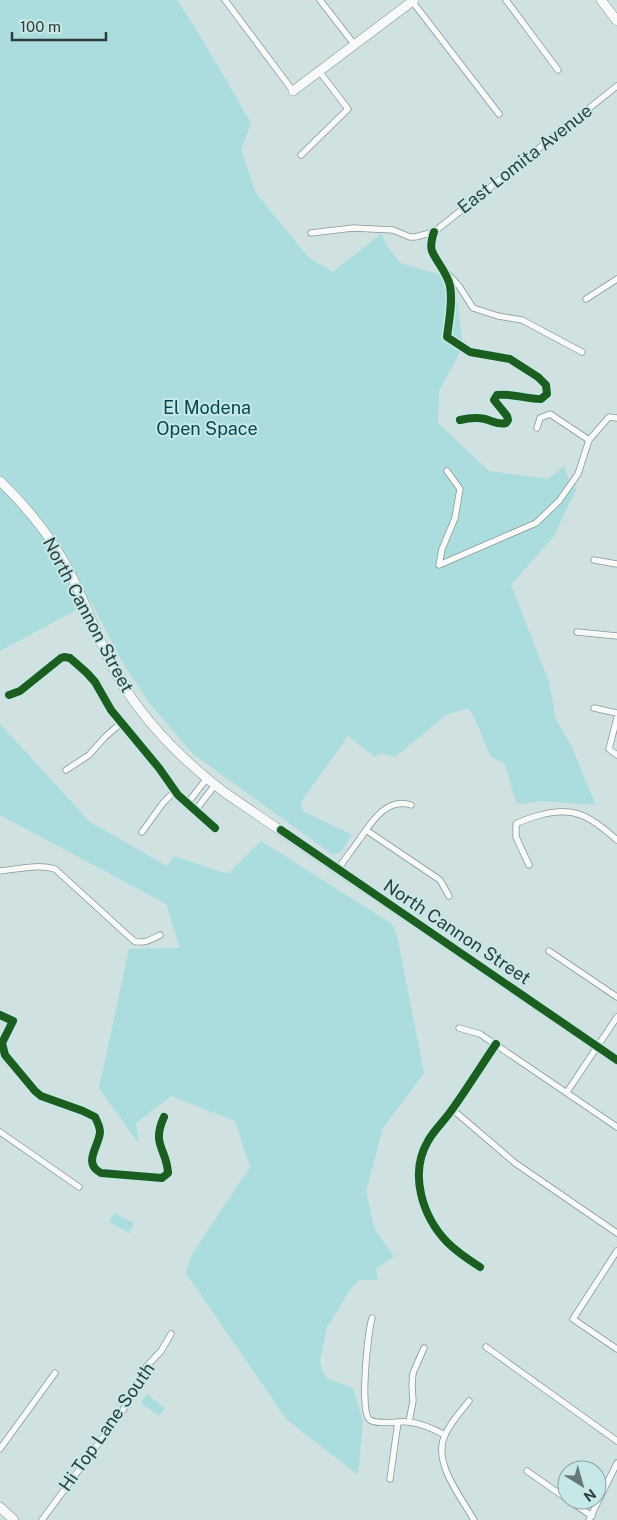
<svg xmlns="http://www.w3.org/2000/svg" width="617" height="1520" viewBox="0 0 617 1520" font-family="'Public Sans',sans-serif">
  <rect width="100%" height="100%" fill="#cfe1e1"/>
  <g fill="#abddde">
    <path d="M0 0H177L202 39 251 123 241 149 256 193 308 257 333 272 382 233 386 244 400 263 442 275 456 291 463 347 439 391 438 423 489 471 548 479 564 466 571 486 577 488 554 536 511 585 549 682 556 720 571 745 596 805 539 801 523 804 516 803 505 764 491 757 473 715 468 708 446 715 395 757 381 753 375 757 348 736 301 802 303 811 352 835 341 852 333 855 193 754 151 705 124 665 91 602 0 651Z"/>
    <path d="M0 724 90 822 167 866 174 856 228 874 261 841 392 924 397 936 424 1073 383 1128 366 1191 374 1228 394 1256 376 1269 378 1280H359L350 1290 327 1327 320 1360 322 1371 328 1379 353 1388 363 1421 358 1475 287 1420 186 1273 191 1256 250 1167 235 1121 171 1096 136 1123 139 1144 99 1088 129 949 180 948 166 904 0 815Z"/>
    <path d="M114 1213 134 1223 129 1233 109 1222Z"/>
    <path d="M147 1394 165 1408 159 1416 141 1403Z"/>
  </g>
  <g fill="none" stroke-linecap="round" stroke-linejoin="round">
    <defs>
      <g id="street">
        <path d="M225 0 293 91"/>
        <path d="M320 0 354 44"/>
        <path d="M506 0 558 70"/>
        <path d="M412 1 499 114"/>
        <path d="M301 155 348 109 319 71"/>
        <path d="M434 232C432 238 430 245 432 251 437 263 447 272 450 286 453 302 449 320 447 337L470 352 510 359 538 377 546 385 547 394 541 399C527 399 511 393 497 395L494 400 507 416 508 420 506 423C498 425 493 421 485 419 477 417 468 418 460 420"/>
        <path d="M311 233 353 228 393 230 410 237H415L434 232 617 86"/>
        <path d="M448 274 459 286 473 308 498 316 522 320 582 352"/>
        <path d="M586 299 617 279"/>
        <path d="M537 428 540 418 550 414 589 440"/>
        <path d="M447 471 460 489 455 518 442 549 439 565 536 523 559 501 578 474 589 440 609 417 617 418"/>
        <path d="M594 560 617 564"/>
        <path d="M577 632 617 636"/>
        <path d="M9 695 20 691 61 658 64 657 70 658 87 673 95 682 111 710 159 768 178 795 215 828"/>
        <path d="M594 708 617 713"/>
        <path d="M617 718 609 749 617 755"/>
        <path d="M66 770 89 755 105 737 121 723"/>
        <path d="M187 804 207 778"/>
        <path d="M195 811 215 785"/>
        <path d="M366 830 440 880 449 896"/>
        <path d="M142 832 163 803 175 791"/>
        <path d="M529 865 516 837V824C523 820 530 818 537 816 574 805 590 816 617 840"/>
        <path d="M338 869C345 859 352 850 359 840 371 823 386 797 411 805"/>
        <path d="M0 871C18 869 38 864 55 869L134 941C144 944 150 940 160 935"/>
        <path d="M549 951 617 997"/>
        <path d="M0 1015 13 1021 2 1043 5 1055 35 1091 41 1096 83 1111 95 1117C97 1121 100 1127 100 1132 99 1147 82 1163 101 1173L162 1178 168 1173C167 1149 151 1145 164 1117"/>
        <path d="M459 1028 480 1034 617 1127"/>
        <path d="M567 1092 617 1017"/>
        <path d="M452 1109 515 1163 617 1233"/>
        <path d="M0 1132 79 1187"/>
        <path d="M617 1251 573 1319 617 1349"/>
        <path d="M480 1267C469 1260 457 1252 447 1242 422 1216 409 1173 428 1141 434 1130 444 1121 451 1111 467 1089 481 1066 496 1044"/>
        <path d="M372 1318C368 1332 359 1413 370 1420 378 1425 399 1421 408 1422 421 1423 434 1429 445 1435"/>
        <path d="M486 1347 617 1441"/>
        <path d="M469 1401C461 1411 450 1423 445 1435 432 1462 461 1497 474 1520"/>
        <path d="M409 1422 413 1401 412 1385 413 1373 424 1348"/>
        <path d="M0 1449 55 1373"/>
        <path d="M527 1471 567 1499"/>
        <path d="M390 1479 398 1422"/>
        <path d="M568 1500 592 1516"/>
        <path d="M42 1520 123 1410 146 1367 161 1351 171 1334"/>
        <path d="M589 1520 617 1463"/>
      </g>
      <g id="secondary">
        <path d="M601 0 617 21"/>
        <path d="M293 91 414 0"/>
        <path d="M0 481C31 511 58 545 76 585 90 614 101 646 117 675 144 722 181 759 224 792L617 1060"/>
        <path d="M0 1507 14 1520"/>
      </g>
    </defs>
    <use href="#street" stroke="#889696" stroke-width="7"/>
    <use href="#secondary" stroke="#889696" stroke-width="10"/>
    <use href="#street" stroke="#f8fafa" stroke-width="5.5"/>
    <use href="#secondary" stroke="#f8fafa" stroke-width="9"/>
    <defs>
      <g id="cycleway">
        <path d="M434 232C432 238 430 245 432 251 437 263 447 272 450 286 453 302 449 320 447 337L470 352 510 359 538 377 546 385 547 394 541 399C527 399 511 393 497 395L494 400 507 416 508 420 506 423C498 425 493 421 485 419 477 417 468 418 460 420"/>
        <path d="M9 695 20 691 61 658 64 657 70 658 87 673 95 682 111 710 159 768 178 795 215 828"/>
        <path d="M281 830 617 1060"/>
        <path d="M0 1015 13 1021 2 1043 5 1055 35 1091 41 1096 83 1111 95 1117C97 1121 100 1127 100 1132 99 1147 82 1163 101 1173L162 1178 168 1173C167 1149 151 1145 164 1117"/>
        <path d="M480 1267C469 1260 457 1252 447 1242 422 1216 409 1173 428 1141 434 1130 444 1121 451 1111 467 1089 481 1066 496 1044"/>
      </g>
    </defs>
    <use href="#cycleway" stroke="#c7e8e9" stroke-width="11"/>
    <use href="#cycleway" stroke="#1b5e20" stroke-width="8"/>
  </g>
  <g text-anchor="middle" stroke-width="4" stroke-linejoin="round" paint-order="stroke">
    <g font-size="18" fill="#2f3d3d" stroke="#c7e8e9">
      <text transform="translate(525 159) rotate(-38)" y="6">East Lomita Avenue</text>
      <text transform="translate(88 615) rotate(62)" y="6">North Cannon Street</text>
      <text transform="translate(457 932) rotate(34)" y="6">North Cannon Street</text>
      <text transform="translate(107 1427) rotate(-55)" y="6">Hi Top Lane South</text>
    </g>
    <g font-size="18" fill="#06494b" stroke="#c7e8e9">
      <text x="207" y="414">El Modena<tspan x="207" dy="21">Open Space</tspan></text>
    </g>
  </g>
  <g transform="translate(582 1485) rotate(143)"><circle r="24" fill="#c7e8e9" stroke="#8aa4a4"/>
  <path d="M0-4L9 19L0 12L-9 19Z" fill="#677676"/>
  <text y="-8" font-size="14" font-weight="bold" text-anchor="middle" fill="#2f3d3d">N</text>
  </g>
  <path d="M12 32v8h94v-8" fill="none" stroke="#2f3d3d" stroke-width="2.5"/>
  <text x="20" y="32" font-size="15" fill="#2f3d3d" stroke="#c7e8e9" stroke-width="4" paint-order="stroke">100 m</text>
</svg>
